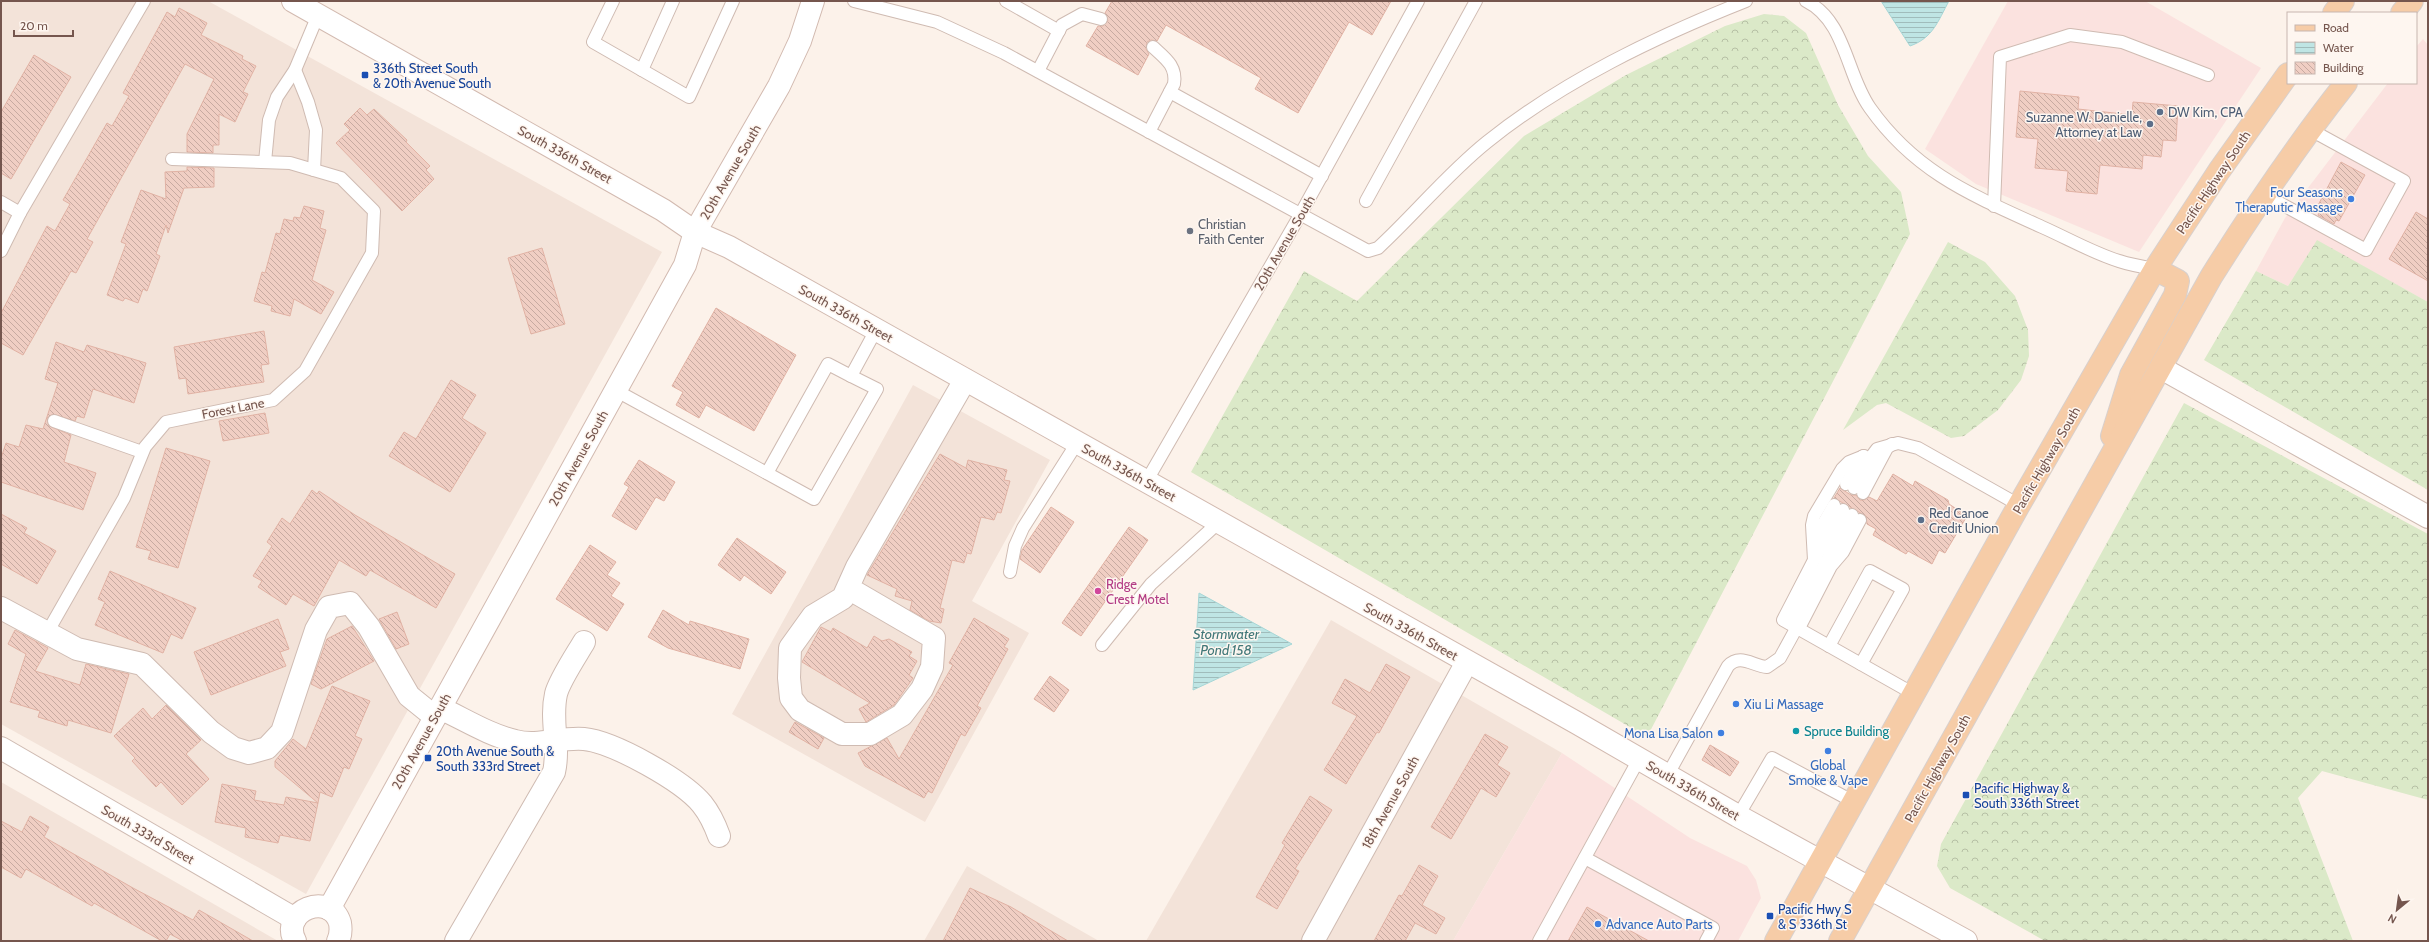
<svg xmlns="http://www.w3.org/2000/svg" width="2429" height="942" viewBox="0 0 2429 942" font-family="Cabin,sans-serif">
  <defs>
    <pattern id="forest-crowns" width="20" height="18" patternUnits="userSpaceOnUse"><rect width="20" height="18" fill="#dbe9c8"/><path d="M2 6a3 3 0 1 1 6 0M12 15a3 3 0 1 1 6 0" fill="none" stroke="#b6c0a5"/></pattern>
    <pattern id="water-rules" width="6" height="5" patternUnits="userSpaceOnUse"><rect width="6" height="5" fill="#bfe5e4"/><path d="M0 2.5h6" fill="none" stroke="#a0bcbb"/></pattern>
    <pattern id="building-back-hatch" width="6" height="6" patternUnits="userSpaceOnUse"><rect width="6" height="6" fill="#f0cec3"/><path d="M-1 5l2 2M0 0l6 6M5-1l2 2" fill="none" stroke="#c7aaa1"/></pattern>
  </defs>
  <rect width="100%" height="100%" fill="#fcf2ea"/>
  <g fill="#f3e3d9">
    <path d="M1 1H208L662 252 306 894 1 724Z"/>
    <path d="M913 385 1050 460 972 601 1029 633 925 822 732 714Z"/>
    <path d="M1331 620 1562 753 1453 941H1146Z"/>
    <path d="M1 782 278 941H1Z"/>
    <path d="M967 866 1099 941H924Z"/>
  </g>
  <g fill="#fbe2df">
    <path d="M2008 1H2145L2261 68 2139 252 1976 184 1925 149Z"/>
    <path d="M2423 39 2428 45V302L2317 241 2288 286 2256 271 2285 218 2388 83H2416V47Z"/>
    <path d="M1562 753 1690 838 1747 866 1756 880 1761 898 1738 941H1453Z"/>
  </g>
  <g fill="url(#forest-crowns)">
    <path d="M1764 14 1784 16 1806 33 1838 105 1868 156 1901 192 1910 234 1647 737 1191 472 1304 271 1357 301 1524 136 1626 75 1725 26Z"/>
    <path d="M2317 240 2428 302V490L2204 360 2256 271 2288 286Z"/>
    <path d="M1948 242 1985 262 2015 296 2028 330 2029 356 2021 380 1998 410 1964 436 1951 438 1886 403 1877 405 1843 430Z"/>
    <path d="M2184 403 2428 534V800L2322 771 2298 798 2353 941H2045L1950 888 1937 866 1941 844Z"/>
  </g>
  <g fill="url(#water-rules)" stroke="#a6d6d6">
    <path d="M1881 1H1949C1938 21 1933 38 1910 46Z"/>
    <path d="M1199 593 1292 644 1193 690Z"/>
  </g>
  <g fill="url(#building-back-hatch)" stroke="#e1b2a4">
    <path d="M1112 1H1391L1372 35 1349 22 1298 113 1255 89 1261 78 1166 25 1157 41 1151 40 1147 42 1146 49 1149 54 1138 75 1086 46 1098 26H1103L1108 21 1105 13Z"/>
    <path d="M179 8 207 23 201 35 243 56 242 59 256 66 243 92 248 94 235 122 219 114V145H213V153L187 152V134L214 79 185 64 87 239 93 242 76 273 71 271 23 355 1 343V313L47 226 55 231 70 204 63 200 107 123 112 126 129 96 123 93 167 12 175 17Z"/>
    <path d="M34 55 71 77 11 179 1 173V112Z"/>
    <path d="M2020 91 2079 97 2078 109 2132 115 2133 102 2178 106 2176 141 2163 140 2161 157 2143 155 2142 169 2100 165 2097 194 2066 191 2068 171 2035 168 2038 139 2016 137Z"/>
    <path d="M360 108 367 115 374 109 407 140 406 142 430 166 426 170 434 179 402 211 336 143 350 130 344 124Z"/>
    <path d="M2341 162 2365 175 2339 221 2336 220 2334 224 2318 215 2320 211 2316 209Z"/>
    <path d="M187 167 214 168V187L184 188 168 233 166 225 156 254 160 256 147 291 143 289 138 303 125 298 123 301 107 295 126 244 121 242 141 190 166 199 165 172 187 171Z"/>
    <path d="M304 206 324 211 320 228 326 230 312 280 334 292 321 314 294 299 290 316 271 311 272 306 254 301 262 272 265 273 276 233 280 234 284 219 293 221 294 217 300 218Z"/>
    <path d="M2416 212 2428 219V281L2389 259Z"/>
    <path d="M542 248 565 324 531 334 508 258Z"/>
    <path d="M716 308 796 355 754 431 706 405 699 418 676 405 683 392 672 386Z"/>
    <path d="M264 331 269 364 261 365 264 382 188 394 186 378 179 379 174 347Z"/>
    <path d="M56 342 84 352 87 345 146 363 134 403 93 389 84 418 77 416 75 421 53 414 47 418 49 426 71 435 64 462 96 473 83 510 1 482V458L6 443 19 447 26 425 43 429 58 383 45 379Z"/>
    <path d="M451 380 476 395 462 418 486 433 450 492 389 456 404 432 416 439Z"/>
    <path d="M265 413 269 433 223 441 219 421Z"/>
    <path d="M166 448 210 461 178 568 148 559 151 551 136 547Z"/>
    <path d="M940 454 966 468 968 460 1007 470 1004 480 1010 481 1001 513 997 512 994 520 981 517 971 554 967 553 964 563 952 560 940 608 944 609 941 623 929 621 910 610 912 601 895 596 897 589 867 575Z"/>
    <path d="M639 460 675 482 664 501 656 497 636 530 612 516 629 487 624 484Z"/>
    <path d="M1893 474 1913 486 1915 481 1948 500 1949 504 1967 516 1945 553 1939 550 1932 564 1908 551 1906 554 1873 535 1876 529 1867 524 1866 516 1834 498 1840 488 1851 495H1856L1860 500H1864L1869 497 1877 501Z"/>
    <path d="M312 490 317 494 319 491 355 515 455 574 436 608 370 570 366 576 339 560 314 606 293 594 286 605 258 587 262 581 253 576 272 546 267 542 282 518 290 524Z"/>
    <path d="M1051 507 1074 522 1040 573 1020 559 1022 550Z"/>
    <path d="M1 514 27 528 24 533 56 551 37 584 1 564Z"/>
    <path d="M1129 527 1148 540 1081 636 1062 623Z"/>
    <path d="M737 538 786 572 771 594 744 575 740 581 718 565Z"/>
    <path d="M590 545 616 562 607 575 620 583 611 596 624 604 607 631 556 599Z"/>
    <path d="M110 571 196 608 182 639 171 634 163 653 95 625 105 602 98 599Z"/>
    <path d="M663 610 689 625 690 621 749 639 740 669 668 648 648 637Z"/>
    <path d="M397 612 409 644 396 649 379 619Z"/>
    <path d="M974 618 1009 639 1004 647 1008 649 977 706 981 708 965 736 961 734 932 793 928 791 924 798 865 766 858 753 887 738 899 759 953 665 949 663Z"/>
    <path d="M278 619 289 649 280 652 286 666 211 695 194 652Z"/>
    <path d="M352 626 374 661 321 689 311 684 327 639Z"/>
    <path d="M821 627 831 632 833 628 867 648 874 636 882 641 889 639 912 652 909 656 917 661 909 675 913 678 894 705 866 722 859 709 870 703 802 662Z"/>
    <path d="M15 630 48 648 35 671 80 685 86 664 129 674 111 733 68 720 67 726 38 717 40 711 10 702 26 654 8 644Z"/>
    <path d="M1386 664 1410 677 1379 733 1377 732 1346 784 1324 770 1357 716 1332 703 1345 679 1370 693Z"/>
    <path d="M1050 676 1069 690 1054 712 1034 699Z"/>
    <path d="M332 686 370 701 355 736 362 739 349 769 344 767 332 797 320 792 318 803 275 767V761L293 739 306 749Z"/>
    <path d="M166 705 201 740 186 754 209 779 182 805 161 782 156 787 132 761 135 758 114 736 143 708 152 719Z"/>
    <path d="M795 722 824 738 818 749 789 732Z"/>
    <path d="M1485 734 1508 747 1497 765 1510 773 1496 797 1481 788 1451 839 1431 827Z"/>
    <path d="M1710 745 1739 762 1730 776 1702 760Z"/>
    <path d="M222 784 256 791 254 800 284 805 286 797 318 803 310 841 280 835 278 843 245 837 246 828 215 822Z"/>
    <path d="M1310 796 1332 810 1295 869 1299 871 1277 909 1256 897 1285 845 1282 843Z"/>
    <path d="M30 816 49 827 44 837 133 888 193 920 199 910 253 941H183L170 934 166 941H162L94 903 92 906 26 869 21 878 1 867V821L22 832Z"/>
    <path d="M1419 865 1438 876 1422 905 1445 918 1436 934 1415 923 1405 941H1374L1399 895 1402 896Z"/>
    <path d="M970 888 1011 907 1068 941H943Z"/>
    <path d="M1587 907 1649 941H1568Z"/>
  </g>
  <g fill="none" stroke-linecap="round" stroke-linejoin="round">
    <defs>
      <g id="lane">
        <path d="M613 1 593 42 689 97 733 1"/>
        <path d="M854 1 937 22 1004 53 1368 251 1378 248C1415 214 1447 174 1487 142 1563 81 1655 37 1746 1"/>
        <path d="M1006 1 1059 31"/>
        <path d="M1806 1C1846 21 1846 74 1870 108 1916 173 1972 195 2042 227 2067 238 2093 253 2119 261 2131 265 2143 267 2155 269"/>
        <path d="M295 70 308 102 316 130 314 170"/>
        <path d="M642 70 673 1"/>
        <path d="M1038 71 1062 25 1082 14 1101 19"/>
        <path d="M1170 92 1322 176"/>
        <path d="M1149 132 1174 84C1177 66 1165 58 1153 47"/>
        <path d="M265 162 269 120 277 97 295 70 318 15"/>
        <path d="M2263 194 2366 250 2404 181 2309 129"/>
        <path d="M1366 201 1476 1"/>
        <path d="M1 202 20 213 144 1"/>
        <path d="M1994 206 2000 57 2070 35 2122 42 2208 75"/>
        <path d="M1 251 20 213"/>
        <path d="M615 390 814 499 877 389 851 376 876 330"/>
        <path d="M54 421 142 452"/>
        <path d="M767 473 828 364 851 376"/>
        <path d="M1146 482 1300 215 1418 1"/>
        <path d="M1846 484 1863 456"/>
        <path d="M1854 488 1871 457 1877 449 1898 443 1918 448 2019 505"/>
        <path d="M1863 493 1887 448 1892 444"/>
        <path d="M1843 510 1814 560 1783 620 1914 694"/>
        <path d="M1817 547 1823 524 1834 505"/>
        <path d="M1814 560 1812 525 1814 516 1842 469 1849 462 1864 456"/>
        <path d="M1010 572 1015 546 1023 528 1077 443"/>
        <path d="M1791 624 1852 515"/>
        <path d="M1799 628 1831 566 1843 552 1860 520"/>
        <path d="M47 633 124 498 145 447 166 422 273 400 305 371 372 253 374 211 341 178 290 163 172 159"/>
        <path d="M1102 645 1151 584 1218 523"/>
        <path d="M1829 646 1870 571 1903 589 1861 664"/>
        <path d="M1667 776 1728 666C1740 653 1753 666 1767 667L1780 658 1797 627"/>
        <path d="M1738 816 1772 758 1854 802"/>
        <path d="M1585 858 1713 928 1706 941"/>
        <path d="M1539 941 1639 759"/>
      </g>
      <g id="street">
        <path d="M2161 368 2428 517"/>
        <path d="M848 588 934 638 932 667 922 689 902 715 870 734H842L800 710 791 698 789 678 790 648 813 616 843 598 857 567 965 380"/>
        <path d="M1 608 77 649 142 664 211 732 233 748 249 753 267 748 282 732 316 630 329 607 350 603 369 627 409 696 435 717"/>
        <path d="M440 708C464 719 489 735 515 741 538 747 560 737 584 739 614 742 683 781 702 804 710 814 715 825 719 836"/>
        <path d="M1 748 295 919"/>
        <path d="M456 941 554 772C560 746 550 720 556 694 559 681 577 654 584 642"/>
        <path d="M1313 941 1467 662"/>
      </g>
      <g id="secondary">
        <path d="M293 1 663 210 695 232 729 247 1577 723 1738 816 1966 941"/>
        <path d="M329 909 685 265 695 232 779 86 800 41 813 1"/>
        <path d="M295 941C279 911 330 890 340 923 341 929 341 935 338 941"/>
      </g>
      <g id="primary">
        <path d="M2334 13 2343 1"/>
        <path d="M2402 13 2412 1"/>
        <path d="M2112 436 2131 375 2175 295 2178 281 2155 269"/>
        <path d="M1776 941 2019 505 2155 269 2219 171 2288 74"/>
        <path d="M1840 941 2211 277C2253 210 2297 145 2346 83"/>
      </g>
    </defs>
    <use href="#lane" stroke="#cfbbb2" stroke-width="14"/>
    <use href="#street" stroke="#cfbbb2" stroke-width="24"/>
    <use href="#secondary" stroke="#d2bab0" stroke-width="24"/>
    <use href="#primary" stroke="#d8d0cd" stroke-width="24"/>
    <use href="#lane" stroke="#fff" stroke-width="12"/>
    <use href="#street" stroke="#fff" stroke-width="22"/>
    <use href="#secondary" stroke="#fff" stroke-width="22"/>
    <use href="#primary" stroke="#f6cca7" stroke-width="22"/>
  </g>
  <g fill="#1a4fb4" stroke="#fef6f0" stroke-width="1.5">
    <rect x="361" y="71" width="8" height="8" rx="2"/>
    <rect x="424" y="754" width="8" height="8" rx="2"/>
    <rect x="1962" y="791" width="8" height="8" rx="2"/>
    <rect x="1766" y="912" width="8" height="8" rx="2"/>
  </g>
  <g fill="#5c6f8a" stroke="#fef6f0" stroke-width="1.5">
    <circle cx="2160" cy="112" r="4"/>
    <circle cx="2150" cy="124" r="4"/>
    <circle cx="1921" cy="520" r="4"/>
  </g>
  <g fill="#3f7fe0" stroke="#fef6f0" stroke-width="1.5">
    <circle cx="2351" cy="199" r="4"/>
    <circle cx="1736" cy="704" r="4"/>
    <circle cx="1721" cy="733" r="4"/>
    <circle cx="1828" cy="751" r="4"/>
    <circle cx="1598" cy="924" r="4"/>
  </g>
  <circle fill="#6b7280" stroke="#fef6f0" stroke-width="1.5" cx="1190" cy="231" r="4"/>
  <circle fill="#d1479c" stroke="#fef6f0" stroke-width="1.5" cx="1098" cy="591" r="4"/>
  <circle fill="#0f9aa8" stroke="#fef6f0" stroke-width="1.5" cx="1796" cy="731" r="4"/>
  <g text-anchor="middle" stroke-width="3" stroke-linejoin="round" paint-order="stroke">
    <g font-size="13" fill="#164399" stroke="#fef6f0" text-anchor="start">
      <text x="373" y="73">336th Street South<tspan x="373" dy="15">&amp; 20th Avenue South</tspan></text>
      <text x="436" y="756">20th Avenue South &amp;<tspan x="436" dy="15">South 333rd Street</tspan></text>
      <text x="1974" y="793">Pacific Highway &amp;<tspan x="1974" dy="15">South 336th Street</tspan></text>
      <text x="1778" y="914">Pacific Hwy S<tspan x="1778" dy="15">&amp; S 336th St</tspan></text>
    </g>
    <g font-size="13" fill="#4e5e75" stroke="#fef6f0" text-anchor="start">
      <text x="2168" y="117">DW Kim, CPA</text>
      <text x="2142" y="122" text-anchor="end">Suzanne W. Danielle,<tspan x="2142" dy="15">Attorney at Law</tspan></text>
      <text x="1929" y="518">Red Canoe<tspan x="1929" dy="15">Credit Union</tspan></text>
    </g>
    <g font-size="13" fill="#75564e" stroke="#fef6f0">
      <text transform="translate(565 154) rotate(29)" y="5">South 336th Street</text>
      <text transform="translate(730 172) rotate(-60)" y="5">20th Avenue South</text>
      <text transform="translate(2213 182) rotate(-56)" y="5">Pacific Highway South</text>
      <text transform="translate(1284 243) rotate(-60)" y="5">20th Avenue South</text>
      <text transform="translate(846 313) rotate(29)" y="5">South 336th Street</text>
      <text transform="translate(233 408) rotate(-11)" y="5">Forest Lane</text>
      <text transform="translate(578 458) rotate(-61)" y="5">20th Avenue South</text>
      <text transform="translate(2046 460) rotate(-60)" y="5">Pacific Highway South</text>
      <text transform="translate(1129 472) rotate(29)" y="5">South 336th Street</text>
      <text transform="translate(1411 631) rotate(29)" y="5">South 336th Street</text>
      <text transform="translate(421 741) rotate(-61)" y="5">20th Avenue South</text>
      <text transform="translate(1937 768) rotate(-61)" y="5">Pacific Highway South</text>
      <text transform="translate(1693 790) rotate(30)" y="5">South 336th Street</text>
      <text transform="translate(1390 802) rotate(-61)" y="5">18th Avenue South</text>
      <text transform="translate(148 834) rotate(30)" y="5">South 333rd Street</text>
    </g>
    <g font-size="13" fill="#366cbe" stroke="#fef6f0" text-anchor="end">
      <text x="2343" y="197">Four Seasons<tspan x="2343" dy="15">Theraputic Massage</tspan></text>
      <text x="1744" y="709" text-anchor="start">Xiu Li Massage</text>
      <text x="1713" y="738">Mona Lisa Salon</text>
      <text x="1828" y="770" text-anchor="middle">Global<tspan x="1828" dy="15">Smoke &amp; Vape</tspan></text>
      <text x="1606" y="929" text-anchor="start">Advance Auto Parts</text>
    </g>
    <g font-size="13" fill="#5b616d" stroke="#fef6f0" text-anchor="start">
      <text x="1198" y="229">Christian<tspan x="1198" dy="15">Faith Center</tspan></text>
    </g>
    <g font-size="13" fill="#b23c85" stroke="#fef6f0" text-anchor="start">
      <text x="1106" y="589">Ridge<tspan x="1106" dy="15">Crest Motel</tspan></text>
    </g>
    <g font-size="13" fill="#0d838f" stroke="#fef6f0" text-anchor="start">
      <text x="1804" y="736">Spruce Building</text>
    </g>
    <g font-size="14" font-style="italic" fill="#427879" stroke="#fef6f0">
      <text x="1226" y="639">Stormwater<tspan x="1226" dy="16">Pond 158</tspan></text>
    </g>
  </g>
  <rect width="2429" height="942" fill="none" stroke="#75564e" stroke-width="4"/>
  <rect x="2287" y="12" width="130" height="72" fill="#fef6f0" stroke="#c7b6af"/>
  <rect x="2295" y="25" width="20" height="6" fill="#f6cca7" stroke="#c7b6af"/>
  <text x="2323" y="32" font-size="12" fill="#75564e">Road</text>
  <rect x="2295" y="42" width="20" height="12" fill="url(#water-rules)" stroke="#c7b6af"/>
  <text x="2323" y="52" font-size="12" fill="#75564e">Water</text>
  <rect x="2295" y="62" width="20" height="12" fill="url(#building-back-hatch)" stroke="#c7b6af"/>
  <text x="2323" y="72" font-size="12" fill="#75564e">Building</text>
  <g transform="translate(2397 910) rotate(209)" stroke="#fef6f0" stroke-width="3" paint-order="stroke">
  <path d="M0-3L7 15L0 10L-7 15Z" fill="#75564e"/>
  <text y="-6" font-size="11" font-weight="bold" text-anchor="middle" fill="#75564e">N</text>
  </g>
  <path d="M14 30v6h59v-6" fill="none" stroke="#75564e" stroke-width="2"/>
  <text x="20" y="30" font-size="12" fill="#75564e" stroke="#fef6f0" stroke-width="3" paint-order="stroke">20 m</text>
</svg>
